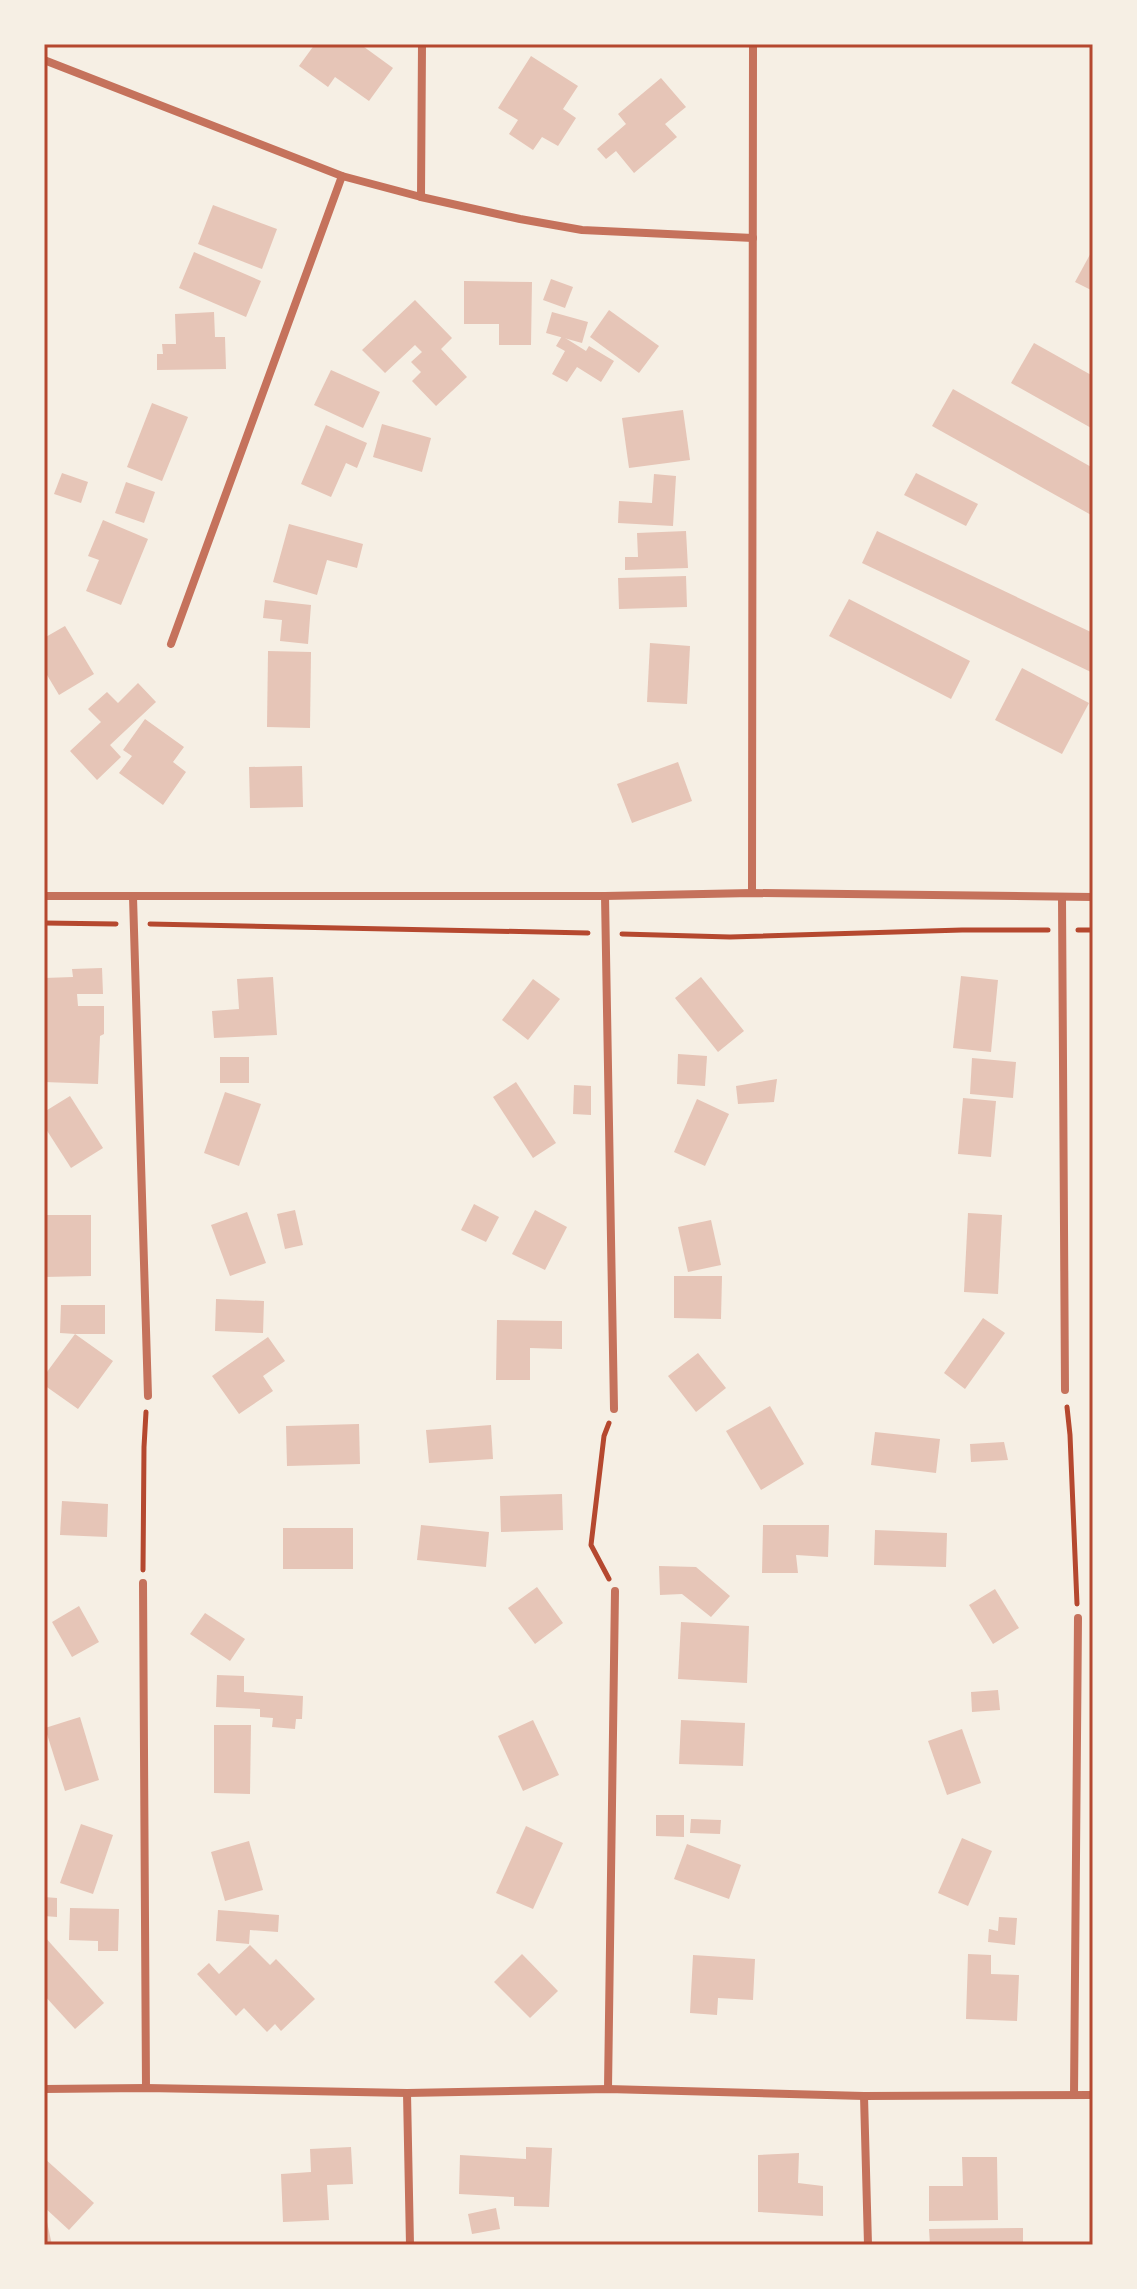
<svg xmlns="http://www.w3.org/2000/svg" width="1137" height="2289" viewBox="0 0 1137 2289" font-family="Roboto,sans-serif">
  <rect width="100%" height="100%" fill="#f6efe4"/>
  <g fill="#e6c5b7">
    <path d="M315 44H360L393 68 369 101 335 77 328 87 299 66Z"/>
    <path d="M531 56 578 86 563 109 576 118 558 146 542 137 533 150 509 134 518 120 498 108Z"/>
    <path d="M661 78 686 107 665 124 677 137 634 173 616 151 606 159 597 149 626 124 618 114Z"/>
    <path d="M213 205 277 229 262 269 198 244Z"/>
    <path d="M1093 249V291L1075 282Z"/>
    <path d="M194 252 261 281 246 317 179 288Z"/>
    <path d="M551 279 573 287 565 308 543 300Z"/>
    <path d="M464 281 532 282 531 345H499V324H464Z"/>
    <path d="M415 300 452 338 441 349 467 377 436 406 412 381 421 372 411 362 422 352 415 345 385 373 362 350Z"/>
    <path d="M609 310 659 346 639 373 590 337Z"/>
    <path d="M214 312 215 337H225L226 369 157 370V354H163L162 344H176L175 314Z"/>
    <path d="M552 312 588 322 582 343 546 333Z"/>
    <path d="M562 336 586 351 589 346 614 361 601 382 577 367 567 382 552 374 565 351 556 346Z"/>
    <path d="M1034 343 1093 376V429L1011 383Z"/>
    <path d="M331 370 380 392 363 428 314 405Z"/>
    <path d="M953 389 1093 468V516L932 426Z"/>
    <path d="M152 403 188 417 162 481 127 467Z"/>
    <path d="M683 410 690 460 629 468 622 418Z"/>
    <path d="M382 424 431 438 422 472 373 457Z"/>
    <path d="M326 425 367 443 357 468 346 463 331 497 301 484Z"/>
    <path d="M62 473 88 482 81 503 54 494Z"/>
    <path d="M916 473 978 504 966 526 904 495Z"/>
    <path d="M654 474 676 476 673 526 618 523 619 501 652 503Z"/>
    <path d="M126 482 155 492 144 523 115 513Z"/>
    <path d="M103 520 148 539 121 605 86 591 99 560 88 556Z"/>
    <path d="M289 524 363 544 357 568 327 560 317 595 273 582Z"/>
    <path d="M686 531 688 568 625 570V557H638L637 533Z"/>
    <path d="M877 531 1093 633V673L862 563Z"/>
    <path d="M686 576 687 607 619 609 618 578Z"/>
    <path d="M849 599 970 661 951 699 829 636Z"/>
    <path d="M265 600 311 605 308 644 280 641 282 620 263 618Z"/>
    <path d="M65 626 94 674 59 695 44 670V638Z"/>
    <path d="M650 643 690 646 687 704 647 702Z"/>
    <path d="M268 651 311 652 310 728 267 727Z"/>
    <path d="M1022 668 1089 703 1062 754 995 720Z"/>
    <path d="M138 683 156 702 110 745 121 757 97 780 70 751 101 722 88 709 107 692 118 703Z"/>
    <path d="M145 719 184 747 173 762 186 772 163 805 119 773 132 756 123 750Z"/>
    <path d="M678 762 692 801 632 823 617 784Z"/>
    <path d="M302 766 303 807 250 808 249 767Z"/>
    <path d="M102 968 103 994H77L78 1006H104V1034L100 1036 98 1084 44 1082V978L73 977 72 969Z"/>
    <path d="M961 976 998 980 991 1052 953 1048Z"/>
    <path d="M273 977 277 1035 214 1038 212 1011 239 1009 237 979Z"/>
    <path d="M701 977 744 1031 718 1052 675 998Z"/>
    <path d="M533 979 560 999 528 1040 502 1020Z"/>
    <path d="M678 1054 707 1056 705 1086 677 1084Z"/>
    <rect x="220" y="1057" width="29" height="26"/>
    <path d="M972 1058 1016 1062 1013 1098 970 1094Z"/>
    <path d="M777 1079 774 1102 738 1104 736 1086Z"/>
    <path d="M516 1082 556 1143 533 1158 493 1097Z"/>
    <path d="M574 1085 591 1086V1115L573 1114Z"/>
    <path d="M225 1092 261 1104 239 1166 204 1153Z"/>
    <path d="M70 1096 103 1148 71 1168 44 1126V1112Z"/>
    <path d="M963 1098 996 1101 991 1157 958 1154Z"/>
    <path d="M697 1099 729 1114 705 1166 674 1152Z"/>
    <path d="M474 1204 499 1217 486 1242 461 1230Z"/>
    <path d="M295 1210 303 1245 285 1249 277 1214Z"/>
    <path d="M535 1210 567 1227 545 1270 512 1254Z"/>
    <path d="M247 1212 266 1263 230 1276 211 1225Z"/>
    <path d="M968 1213 1002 1215 998 1294 964 1292Z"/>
    <path d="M44 1215H91V1276L44 1277Z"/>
    <path d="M711 1220 721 1265 688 1272 678 1227Z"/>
    <path d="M674 1276H722L721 1319 674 1318Z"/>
    <path d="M216 1299 264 1301 263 1333 215 1331Z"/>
    <path d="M61 1305H105V1334H75L113 1361 78 1409 44 1385V1376L75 1334 60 1333Z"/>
    <path d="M983 1318 1005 1333 965 1389 944 1373Z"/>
    <path d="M497 1320 562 1321V1349L530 1348V1380H496Z"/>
    <path d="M268 1337 285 1361 263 1376 273 1391 239 1414 212 1376Z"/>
    <path d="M698 1353 726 1388 696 1412 668 1376Z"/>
    <path d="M770 1406 804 1464 761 1490 726 1431Z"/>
    <path d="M359 1424 360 1464 287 1466 286 1426Z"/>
    <path d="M491 1425 493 1459 429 1463 426 1430Z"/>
    <path d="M875 1432 940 1439 936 1473 871 1465Z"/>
    <path d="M1004 1442 1008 1460 971 1462 970 1444Z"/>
    <path d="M562 1494 563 1530 501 1532 500 1496Z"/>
    <path d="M62 1501 108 1504 107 1537 60 1535Z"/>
    <path d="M421 1525 489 1532 486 1567 417 1560Z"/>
    <path d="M763 1525H829L828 1557 796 1555 798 1573H762Z"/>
    <rect x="283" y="1528" width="70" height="41"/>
    <path d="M875 1530 947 1533 946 1567 874 1565Z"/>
    <path d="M659 1566 696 1567 730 1596 711 1617 682 1594 660 1595Z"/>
    <path d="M537 1587 563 1623 535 1644 508 1608Z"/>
    <path d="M995 1589 1019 1628 993 1644 969 1605Z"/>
    <path d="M79 1606 99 1642 72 1657 52 1622Z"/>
    <path d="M205 1613 245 1639 230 1661 190 1634Z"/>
    <path d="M681 1622 749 1626 747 1683 678 1679Z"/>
    <path d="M217 1675 244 1676V1692L303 1696 302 1719H296L295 1729 272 1727 273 1718 260 1717V1709L216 1707Z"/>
    <path d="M998 1690 1000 1710 972 1712 971 1692Z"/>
    <path d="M80 1717 99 1780 65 1791 45 1728Z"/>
    <path d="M533 1720 559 1775 523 1791 498 1736Z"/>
    <path d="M681 1720 745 1723 743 1766 679 1764Z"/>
    <path d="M214 1725H251L250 1794 214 1793Z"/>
    <path d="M962 1729 981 1783 947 1795 928 1741Z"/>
    <path d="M656 1815H684V1837L656 1836Z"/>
    <path d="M691 1819 721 1820 720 1834 690 1833Z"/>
    <path d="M81 1824 113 1835 93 1894 60 1883Z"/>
    <path d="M526 1826 563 1843 533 1909 496 1893Z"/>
    <path d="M962 1838 992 1851 968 1906 938 1893Z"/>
    <path d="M249 1841 263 1890 225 1901 211 1852Z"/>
    <path d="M687 1844 741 1865 729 1899 674 1879Z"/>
    <path d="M44 1897 57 1898V1917L44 1916Z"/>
    <path d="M70 1908 119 1909 118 1951H98V1941L69 1940Z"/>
    <path d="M218 1910 279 1915 278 1932 250 1930 249 1944 216 1941Z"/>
    <path d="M999 1917 1017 1918 1015 1945 988 1942 989 1929 998 1931Z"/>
    <path d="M44 1936 104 2003 75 2029 44 1995Z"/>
    <path d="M250 1945 270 1965 276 1959 315 1999 281 2031 275 2024 267 2032 244 2008 236 2016 197 1974 209 1963 219 1974Z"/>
    <path d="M522 1954 558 1991 530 2018 494 1982Z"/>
    <path d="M968 1954 991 1955V1974L1019 1975 1017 2021 966 2019Z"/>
    <path d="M693 1955 755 1959 753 2000 718 1998 717 2015 690 2013Z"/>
    <path d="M351 2147 353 2184 327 2185 329 2220 283 2222 281 2174 311 2172 310 2149Z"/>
    <path d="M526 2147 552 2148 549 2207 514 2206V2197L459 2194 460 2155 526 2159Z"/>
    <path d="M799 2153 798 2183 823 2186V2216L758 2212V2155Z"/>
    <path d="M962 2157H997L998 2220 929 2221V2186H963Z"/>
    <path d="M44 2158 94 2203 69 2230 44 2207Z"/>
    <path d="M496 2208 500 2229 472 2234 468 2214Z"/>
    <path d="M44 2213H45L52 2245H44Z"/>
    <path d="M1023 2228V2245H930L929 2229Z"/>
  </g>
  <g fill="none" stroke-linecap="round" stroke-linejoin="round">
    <g stroke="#b5482f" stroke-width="5">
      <path d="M44 923 116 924"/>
      <path d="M150 924 588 933"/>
      <path d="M1078 930H1093"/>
      <path d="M622 934 730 937 962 930H1048"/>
      <path d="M1067 1407 1070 1435 1077 1604"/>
      <path d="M143 1570 144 1447 146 1412"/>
      <path d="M609 1579 591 1545 604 1436 609 1423"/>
    </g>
    <g stroke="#c5725c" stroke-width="8">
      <path d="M44 60 342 176 421 197 520 219 582 230 753 238"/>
      <path d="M421 197 422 44"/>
      <path d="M171 644 342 176"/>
      <path d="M752 893 753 44"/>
      <path d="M44 896H605L752 893 1093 897"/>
      <path d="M605 896 614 1409"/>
      <path d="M133 897 148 1396"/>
      <path d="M1062 898 1065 1390"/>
      <path d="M143 1583 146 2088"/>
      <path d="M44 2089 146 2088 407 2093 608 2089 864 2096 1093 2095"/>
      <path d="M608 2089 615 1591"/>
      <path d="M407 2093 410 2245"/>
      <path d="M1074 2095 1078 1618"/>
      <path d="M864 2096 868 2245"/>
    </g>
  </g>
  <rect width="1137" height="2289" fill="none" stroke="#f6efe4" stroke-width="92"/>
  <rect x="46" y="46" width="1045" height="2197" fill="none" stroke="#b5482f" stroke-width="3"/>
</svg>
